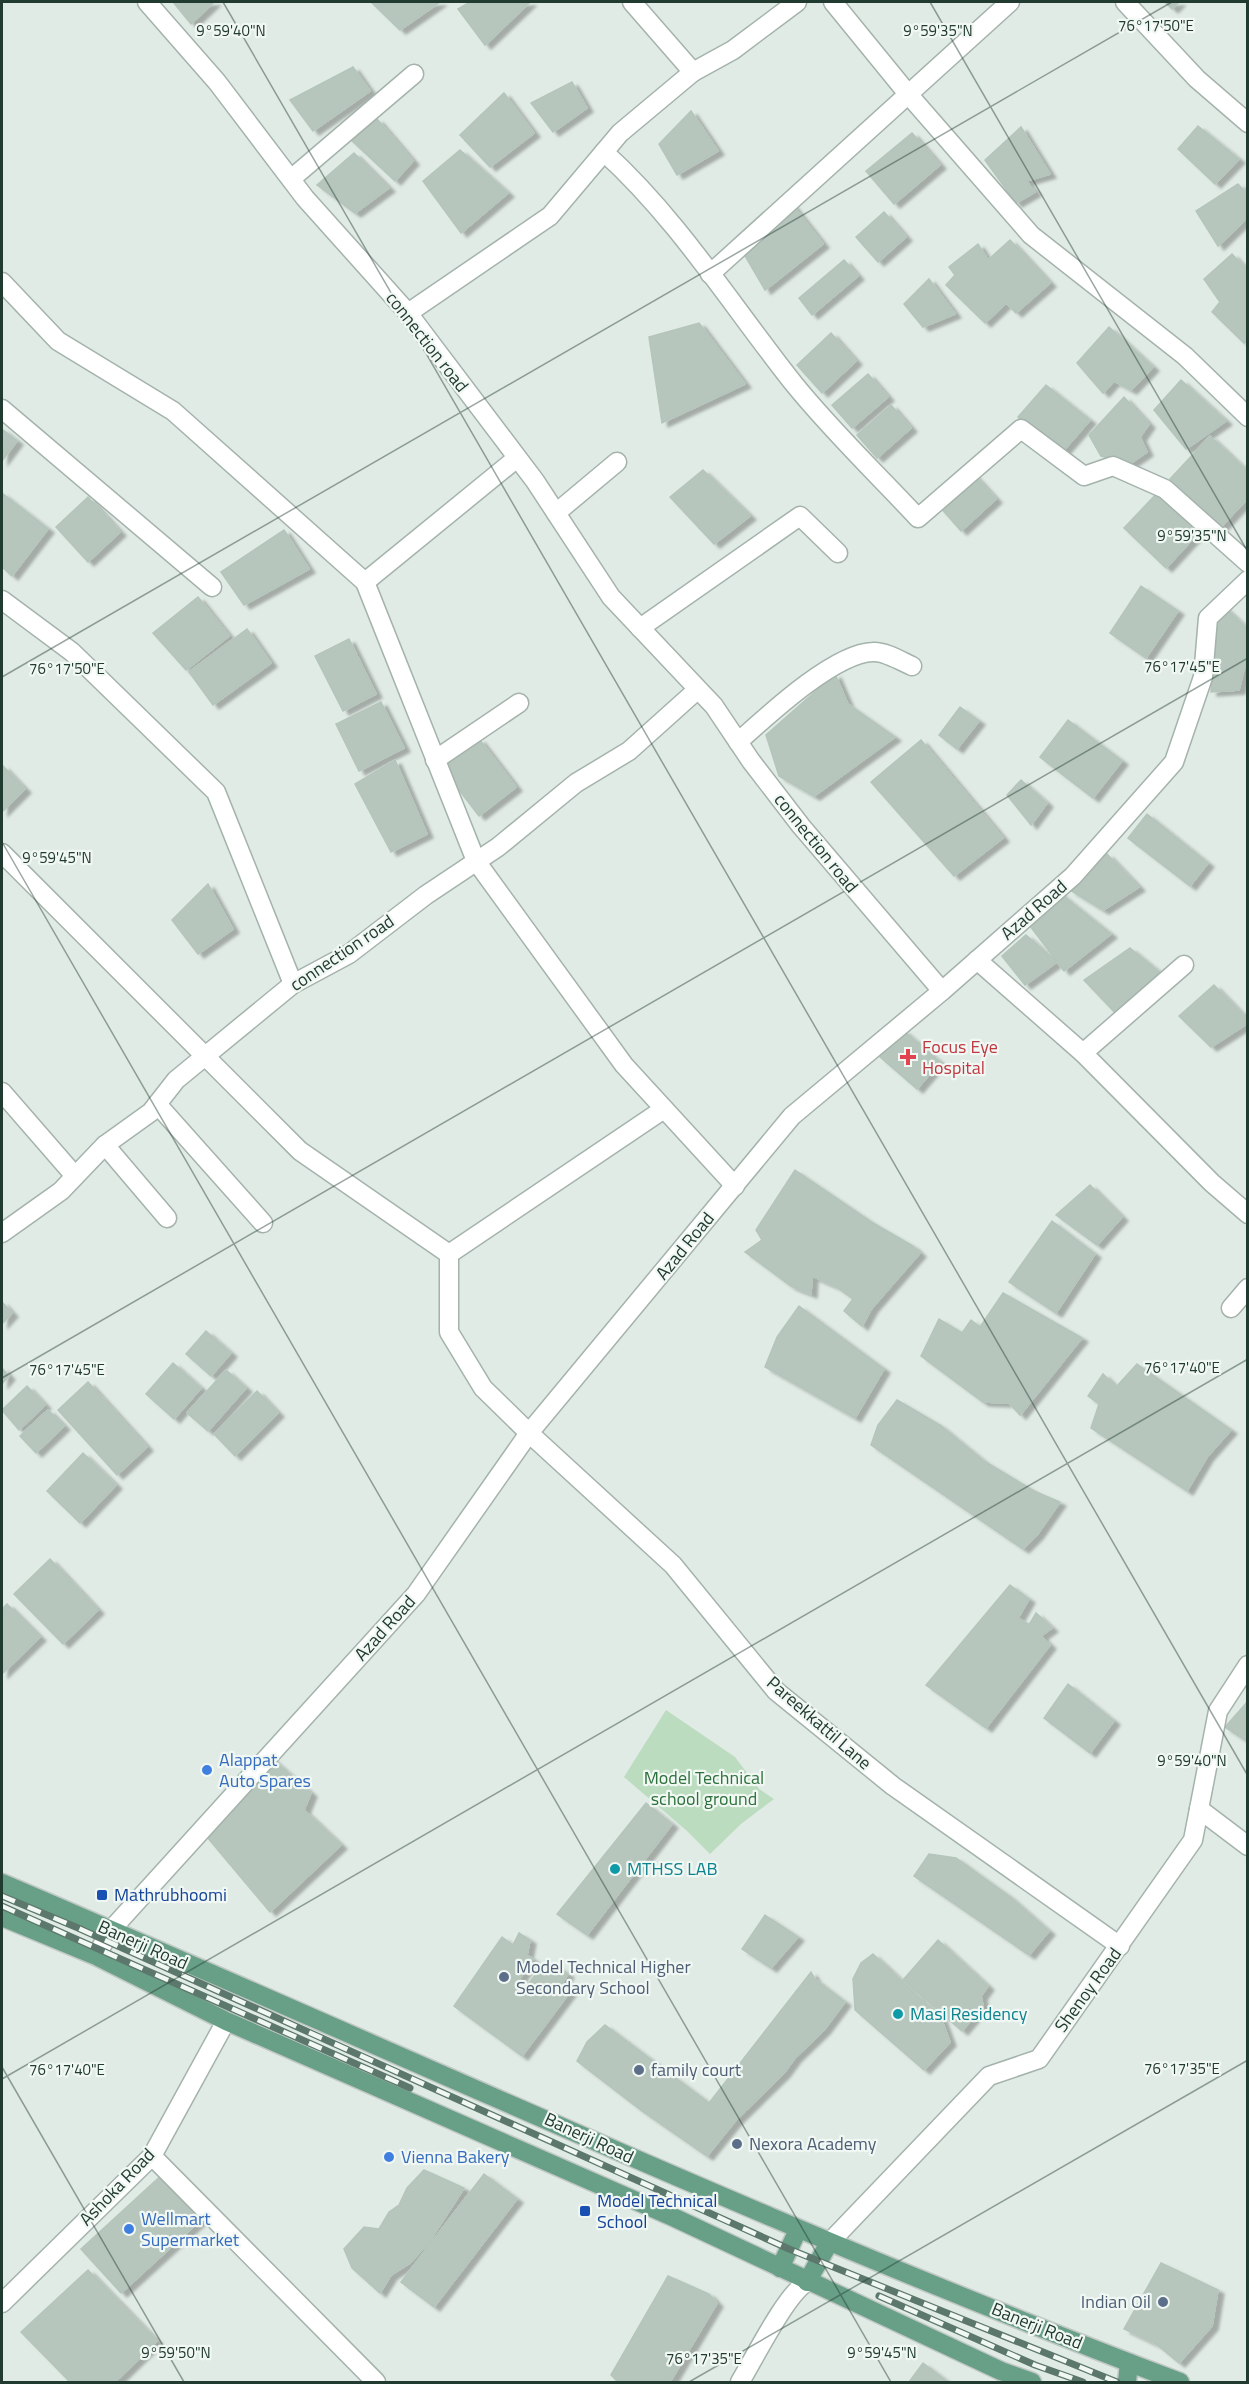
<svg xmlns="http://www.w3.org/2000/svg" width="1249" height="2384" viewBox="0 0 1249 2384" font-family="'Titillium Web',sans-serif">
  <defs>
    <filter id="shadow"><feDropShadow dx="6" dy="4" stdDeviation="1.5" flood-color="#0004"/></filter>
  </defs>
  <rect width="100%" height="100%" fill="#e1ebe5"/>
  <path fill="#bbdcbe" d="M666 1710 735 1757 759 1789 774 1799 741 1824 710 1854 687 1831 624 1777Z"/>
  <g fill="#b7c6bd" stroke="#b4c5bb" stroke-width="1.5" filter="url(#shadow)">
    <path d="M173 2H214L191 24Z"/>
    <path d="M371 2H440L400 30Z"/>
    <path d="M470 2H530L485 45 458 9Z"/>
    <path d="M1165 2H1179L1172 9Z"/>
    <path d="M353 67 370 91 313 131 290 100Z"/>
    <path d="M572 82 587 108 553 132 531 103Z"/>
    <path d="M504 93 534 133 490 167 460 135Z"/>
    <path d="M691 111 718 151 677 175 659 144Z"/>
    <path d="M377 119 413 161 395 181 348 137Z"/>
    <path d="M1198 126 1239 159 1215 184 1178 149Z"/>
    <path d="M1021 127 1050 174 1026 181 1035 192 1016 203 985 160Z"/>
    <path d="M912 133 940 165 894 204 866 171Z"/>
    <path d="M460 150 508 193 461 233 423 181Z"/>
    <path d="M354 153 389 188 355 213 317 185Z"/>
    <path d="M1238 184 1248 195V217L1218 246 1196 211Z"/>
    <path d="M790 202 823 244 765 290 744 254Z"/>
    <path d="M884 212 906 237 878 262 856 237Z"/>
    <path d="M1010 240 1050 283 1016 313 1006 303 985 323 946 285 955 275 949 267 978 244 988 260Z"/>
    <path d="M1232 254 1248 271V341L1244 343 1212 312 1220 302 1204 279Z"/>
    <path d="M844 260 858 276 812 315 799 298Z"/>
    <path d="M929 279 955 314 923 327 904 304Z"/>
    <path d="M699 323 745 384 662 423 649 337Z"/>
    <path d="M1109 327 1153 367 1131 390 1114 381 1103 393 1077 363Z"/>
    <path d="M831 333 856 361 822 393 797 365Z"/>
    <path d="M868 374 888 397 852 428 832 405Z"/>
    <path d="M1181 380 1226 421 1186 449 1154 410Z"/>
    <path d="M1046 385 1090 420 1058 457 1018 417Z"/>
    <path d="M1124 397 1149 424 1140 437 1147 452 1131 463 1101 456 1089 435Z"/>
    <path d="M891 405 911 428 877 458 857 435Z"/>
    <path d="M2 429 17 441 2 461Z"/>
    <path d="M1210 436 1248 472V498L1221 527 1170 479Z"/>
    <path d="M703 470 750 516 714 544 670 497Z"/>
    <path d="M973 474 996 499 961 531 939 506Z"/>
    <path d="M1159 491 1201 530 1166 568 1124 528Z"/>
    <path d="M2 493 48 529 12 576 2 567Z"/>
    <path d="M88 497 120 532 88 562 56 527Z"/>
    <path d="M284 530 309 569 244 605 221 572Z"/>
    <path d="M1141 586 1178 611 1146 658 1110 633Z"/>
    <path d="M198 597 229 636 186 670 153 633Z"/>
    <path d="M1222 605 1248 629V666L1244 669 1239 690 1211 692 1216 625Z"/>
    <path d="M247 629 271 663 213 705 189 672Z"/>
    <path d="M349 639 376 694 343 711 315 656Z"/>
    <path d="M835 674 848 704 895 737 814 796 779 776 766 735Z"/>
    <path d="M381 702 404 748 359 771 336 724Z"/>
    <path d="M960 707 979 721 957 749 939 735Z"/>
    <path d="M1068 720 1122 761 1093 798 1040 757Z"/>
    <path d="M479 739 516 787 479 816 442 768Z"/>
    <path d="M921 740 1003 838 954 876 871 782Z"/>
    <path d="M395 760 427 834 391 852 355 784Z"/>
    <path d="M3 766 25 789 2 812V768Z"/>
    <path d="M1021 780 1047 803 1031 825 1007 795Z"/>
    <path d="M1147 814 1208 863 1190 886 1128 838Z"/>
    <path d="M1107 854 1139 887 1103 910 1070 890Z"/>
    <path d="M208 884 233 929 198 954 172 920Z"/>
    <path d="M1056 890 1111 934 1064 971 1030 926Z"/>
    <path d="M1026 935 1057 962 1025 985 1002 956Z"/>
    <path d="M1130 948 1162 974 1121 1019 1084 980Z"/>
    <path d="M1214 985 1248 1020V1023L1211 1047 1179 1016Z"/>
    <path d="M903 1030 940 1062 917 1089 880 1057Z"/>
    <path d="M795 1170 873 1223 913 1246 920 1253 872 1308 862 1326 844 1311 853 1299 835 1286 812 1276 811 1294 791 1286 745 1252 762 1240 756 1230Z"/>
    <path d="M1090 1185 1122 1217 1097 1245 1056 1215Z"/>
    <path d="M1052 1221 1095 1254 1056 1313 1009 1282Z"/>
    <path d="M1003 1293 1082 1338 1020 1415 1009 1403 983 1402 921 1356 939 1319 962 1333 971 1320 980 1327Z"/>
    <path d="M2 1302 12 1313 2 1324Z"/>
    <path d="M799 1306 884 1369 855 1418 765 1367 777 1337Z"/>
    <path d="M206 1331 231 1353 211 1376 186 1354Z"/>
    <path d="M173 1363 201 1388 174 1419 146 1394Z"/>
    <path d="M1137 1364 1231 1430 1207 1457 1187 1491 1091 1428 1099 1404 1088 1396 1103 1374 1116 1387Z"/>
    <path d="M2 1368 9 1376 2 1384Z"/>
    <path d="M226 1370 246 1388 208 1431 187 1413Z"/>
    <path d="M88 1382 147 1447 117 1475 58 1410Z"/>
    <path d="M27 1386 45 1405 19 1430 2 1410Z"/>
    <path d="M257 1391 278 1413 235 1456 214 1434Z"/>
    <path d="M897 1400 940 1425 984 1461 1034 1491 1060 1502 1037 1535 1023 1549 871 1445 878 1425Z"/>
    <path d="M48 1410 64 1426 36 1453 20 1436Z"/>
    <path d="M83 1453 116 1485 80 1523 47 1491Z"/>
    <path d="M50 1559 98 1610 63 1644 14 1594Z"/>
    <path d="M1010 1585 1029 1599 1018 1618 1029 1625 1036 1613 1052 1628 1041 1636 1050 1645 986 1728 926 1685Z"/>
    <path d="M7 1604 40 1637 2 1674V1609Z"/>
    <path d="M1068 1684 1114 1721 1090 1753 1044 1718Z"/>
    <path d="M1248 1701V1742L1225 1727Z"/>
    <path d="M269 1756 311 1793 304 1810 341 1845 270 1912 207 1837Z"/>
    <path d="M646 1803 672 1824 587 1935 557 1914Z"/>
    <path d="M929 1854 956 1858 1009 1896 1049 1931 1029 1955 914 1876Z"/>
    <path d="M765 1915 798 1937 771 1968 742 1949Z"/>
    <path d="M519 1933 530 1940 527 1955 533 1959 516 1984 524 1990 544 1963 551 1967 557 1966 568 1974 561 1985 570 1992 522 2056 454 2006 502 1937 513 1945Z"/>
    <path d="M938 1940 988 1986 981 1996 983 2006 962 2031 903 1980Z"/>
    <path d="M873 1954 941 2018 950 2042 924 2070 855 2010 853 1979 861 1963Z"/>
    <path d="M811 1972 815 1979 845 2002 824 2030 795 2058 784 2073 736 2120 707 2156 642 2111 577 2061 587 2042 605 2025 709 2103Z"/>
    <path d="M424 2170 464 2188 429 2242 410 2263 391 2275 380 2293 352 2268 344 2249 364 2227 379 2229 389 2212 399 2205 407 2188Z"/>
    <path d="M166 2171 206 2215 121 2293 81 2249Z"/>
    <path d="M484 2174 517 2199 434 2307 401 2282Z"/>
    <path d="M1161 2263 1218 2290 1212 2326 1179 2363 1156 2344 1124 2329Z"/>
    <path d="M88 2270 157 2341 115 2382H70L21 2332Z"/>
    <path d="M668 2276 709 2294 717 2303 670 2382H618L611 2375Z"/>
    <path d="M923 2363 948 2382H909Z"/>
  </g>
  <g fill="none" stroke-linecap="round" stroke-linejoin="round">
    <defs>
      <g id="minor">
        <path d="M147 2 217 82 305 198 408 313 535 481 611 597 714 706 751 761 801 826 942 991"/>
        <path d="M632 2 693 72 733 50 797 2"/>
        <path d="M833 2 908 94 1031 235 1185 356 1248 417"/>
        <path d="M1125 2 1197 79 1248 123"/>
        <path d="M604 152C678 219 732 306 794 384 832 431 877 474 918 518L1021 429 1084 476 1113 466 1165 489 1248 563"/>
        <path d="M291 179 414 74"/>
        <path d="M710 274 1010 2"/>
        <path d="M2 282 58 341 173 411 365 582 476 861 624 1065 735 1186"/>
        <path d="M408 313 550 216 620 133 693 72"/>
        <path d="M2 409 212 587"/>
        <path d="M556 513 617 462"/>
        <path d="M365 582 517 458"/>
        <path d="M2 600 72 652 216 792 293 984"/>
        <path d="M640 628 800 516 838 553"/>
        <path d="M738 742C767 716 834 653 873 652 884 651 901 661 912 666"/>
        <path d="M435 760 519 703"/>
        <path d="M2 853 300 1151 449 1254V1332L483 1388 529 1433 673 1565 776 1691 893 1786 1120 1946"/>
        <path d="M977 960 1083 1053 1212 1183 1248 1214"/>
        <path d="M1083 1053 1184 965"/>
        <path d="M2 1092 75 1176"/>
        <path d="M157 1104 263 1223"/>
        <path d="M105 1145 167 1218"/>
        <path d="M2 1233 61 1191 105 1145 151 1112 176 1080 293 984 349 954 426 895 498 847 576 783 629 751 697 690"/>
        <path d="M449 1254 664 1109"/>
        <path d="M1231 1308 1248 1288"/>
        <path d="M1199 1809 1248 1846"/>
        <path d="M96 1956 111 1930 416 1594 529 1433 792 1116 942 991 1073 876 1174 762 1203 677 1208 618 1248 580"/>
        <path d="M152 2156 376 2382"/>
        <path d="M829 2243 989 2076 1039 2059 1193 1840 1218 1711 1248 1665"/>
        <path d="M2 2303 152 2156 226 2021"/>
        <path d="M740 2382C754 2359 786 2294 807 2282"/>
      </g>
      <g id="primary">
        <path d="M2 1883C394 2050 781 2231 1180 2382"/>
        <path d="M2 1917 96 1956 226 2021 675 2218 1001 2371 1032 2382"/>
        <path d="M780 2268 798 2230"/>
        <path d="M807 2282 829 2243"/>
        <path d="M1127 2382 1129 2363"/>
      </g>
    </defs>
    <use href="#minor" stroke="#a4b3ab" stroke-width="21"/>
    <use href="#primary" stroke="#c1c8c5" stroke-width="21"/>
    <use href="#minor" stroke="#fff" stroke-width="18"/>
    <use href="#primary" stroke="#679f87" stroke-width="18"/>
    <defs>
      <g id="rail">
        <path d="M2 1896 78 1928 789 2249 1117 2382"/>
        <path d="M2 1906 410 2088"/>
        <path d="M879 2296 1035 2365 1083 2382"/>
      </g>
    </defs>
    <use href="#rail" stroke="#5c776b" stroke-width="7"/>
    <use href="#rail" stroke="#f1f8f4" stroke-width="4.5" stroke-dasharray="14" stroke-linecap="butt"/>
  </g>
  <path fill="none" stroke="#223b30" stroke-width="1.5" stroke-opacity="0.45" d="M223 2 1248 1776M930 2 1248 552M2 677 1172 2M2 842 891 2382M2 1378 1248 658M2 2067 184 2382M2 2079 1248 1359M689 2382 1248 2060"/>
  <path fill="#e0444e" stroke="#f1f8f4" stroke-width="2" d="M905 1048h6v6h6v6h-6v6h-6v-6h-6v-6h6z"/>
  <g fill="#3f7fe0" stroke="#f1f8f4" stroke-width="2">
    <circle cx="207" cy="1770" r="6"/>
    <circle cx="389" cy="2157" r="6"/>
    <circle cx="129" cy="2229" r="6"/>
  </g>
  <g fill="#0f9aa8" stroke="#f1f8f4" stroke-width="2">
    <circle cx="615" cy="1869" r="6"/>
    <circle cx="898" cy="2014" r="6"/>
  </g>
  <g fill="#1a4fb4" stroke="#f1f8f4" stroke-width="2">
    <rect x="96" y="1889" width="12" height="12" rx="3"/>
    <rect x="579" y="2205" width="12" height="12" rx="3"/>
  </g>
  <g fill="#5c6f8a" stroke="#f1f8f4" stroke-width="2">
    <circle cx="504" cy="1977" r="6"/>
    <circle cx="639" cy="2070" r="6"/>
    <circle cx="737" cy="2144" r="6"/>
    <circle cx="1163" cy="2302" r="6"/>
  </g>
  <g text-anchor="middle" stroke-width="4.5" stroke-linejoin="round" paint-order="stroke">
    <g font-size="18" fill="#223b30" stroke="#f1f8f4">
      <text transform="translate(427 342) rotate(52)" y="6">connection road</text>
      <text transform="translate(816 843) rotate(51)" y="6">connection road</text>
      <text transform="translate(1034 910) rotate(-41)" y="6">Azad Road</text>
      <text transform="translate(342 953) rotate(-34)" y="6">connection road</text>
      <text transform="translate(685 1246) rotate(-51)" y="6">Azad Road</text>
      <text transform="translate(385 1628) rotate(-48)" y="6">Azad Road</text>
      <text transform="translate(819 1723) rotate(41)" y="6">Pareekkattil Lane</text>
      <text transform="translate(143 1945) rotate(24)" y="6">Banerji Road</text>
      <text transform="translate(1088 1990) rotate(-54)" y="6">Shenoy Road</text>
      <text transform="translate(589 2138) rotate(25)" y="6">Banerji Road</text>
      <text transform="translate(117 2187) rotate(-46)" y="6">Ashoka Road</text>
      <text transform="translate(1037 2326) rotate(22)" y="6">Banerji Road</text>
    </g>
    <g font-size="18" fill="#be3a42" stroke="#f1f8f4" text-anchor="start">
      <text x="922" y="1053">Focus Eye<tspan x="922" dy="21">Hospital</tspan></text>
    </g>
    <g font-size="18" fill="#366cbe" stroke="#f1f8f4" text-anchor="start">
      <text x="219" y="1766">Alappat<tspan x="219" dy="21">Auto Spares</tspan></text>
      <text x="401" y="2163">Vienna Bakery</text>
      <text x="141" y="2225">Wellmart<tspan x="141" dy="21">Supermarket</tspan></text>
    </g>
    <g font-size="18" fill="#2e713c" stroke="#f1f8f4">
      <text x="704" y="1784">Model Technical<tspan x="704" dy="21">school ground</tspan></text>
    </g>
    <g font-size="18" fill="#0d838f" stroke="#f1f8f4" text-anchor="start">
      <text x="627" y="1875">MTHSS LAB</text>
      <text x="910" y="2020">Masi Residency</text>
    </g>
    <g font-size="18" fill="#164399" stroke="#f1f8f4" text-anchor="start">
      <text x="114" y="1901">Mathrubhoomi</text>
      <text x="597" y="2207">Model Technical<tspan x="597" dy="21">School</tspan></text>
    </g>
    <g font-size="18" fill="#4e5e75" stroke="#f1f8f4" text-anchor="start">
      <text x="516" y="1973">Model Technical Higher<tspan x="516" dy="21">Secondary School</tspan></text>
      <text x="651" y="2076">family court</text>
      <text x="749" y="2150">Nexora Academy</text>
      <text x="1151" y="2308" text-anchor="end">Indian Oil</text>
    </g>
  </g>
  <g font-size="15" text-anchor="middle" fill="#223b30" stroke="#f1f8f4" stroke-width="4.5" stroke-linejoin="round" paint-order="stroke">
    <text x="1156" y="31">76°17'50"E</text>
    <text x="231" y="36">9°59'40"N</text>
    <text x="938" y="36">9°59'35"N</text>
    <text x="1192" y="541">9°59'35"N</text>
    <text x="1182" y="672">76°17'45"E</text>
    <text x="67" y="674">76°17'50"E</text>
    <text x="57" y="863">9°59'45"N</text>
    <text x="1182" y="1373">76°17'40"E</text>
    <text x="67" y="1375">76°17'45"E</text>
    <text x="1192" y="1766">9°59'40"N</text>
    <text x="1182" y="2074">76°17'35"E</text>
    <text x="67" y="2075">76°17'40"E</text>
    <text x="176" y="2358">9°59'50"N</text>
    <text x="882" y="2358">9°59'45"N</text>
    <text x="704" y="2364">76°17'35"E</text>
  </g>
  <rect width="1249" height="2384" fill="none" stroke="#223b30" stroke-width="6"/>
</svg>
